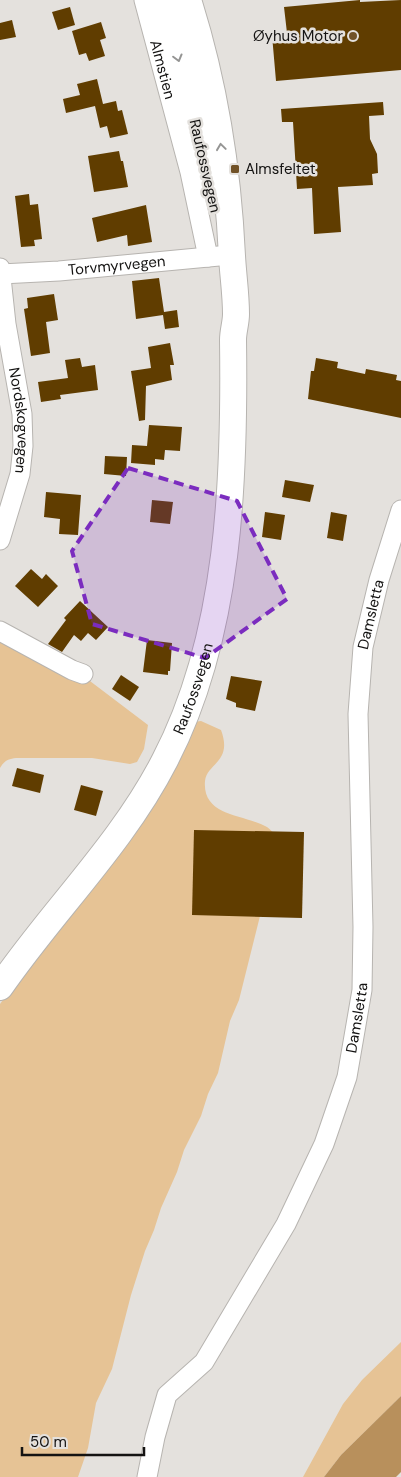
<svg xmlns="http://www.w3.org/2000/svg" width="401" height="1477" viewBox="0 0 401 1477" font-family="'DM Sans',sans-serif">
  <rect width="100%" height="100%" fill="#e4e1dd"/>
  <g fill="#e6c395">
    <path d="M0 632 82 675 148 725 144 749 137 762 130 764 92 758H16C8 759 4 761 0 768Z"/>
    <path d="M201 721 221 730C233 762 207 763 205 781 202 817 244 814 267 827 273 831 278 839 283 844L260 916 239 1000 230 1021 218 1073 208 1094 201 1116 184 1150 177 1172 161 1208 154 1230 145 1251 131 1295 112 1369 96 1403 88 1448 78 1477H0V1004L57 926 194 722Z"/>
    <path d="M401 1342V1396L341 1455 324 1477H303L343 1404 362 1380Z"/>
  </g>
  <path fill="#b8905c" d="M401 1396V1472L396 1477H324L341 1455Z"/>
  <g fill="#603d00">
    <path d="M360 0V2L401 0V70L276 81 272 35 287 33 284 7Z"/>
    <path d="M70 7 75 25 58 30 52 12Z"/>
    <path d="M12 20 16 37 0 40V23Z"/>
    <path d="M101 22 106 38 100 40 105 56 89 61 86 53 79 55 72 31Z"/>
    <path d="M97 79 103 104 116 101 118 111 122 110 128 134 110 138 107 126 100 128 95 106 66 113 63 99 80 95 77 84Z"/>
    <path d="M383 102 384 115 369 116 370 139 377 154 378 173 372 174 373 185 338 187 341 232 314 234 312 188 297 189 293 122H282L281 109Z"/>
    <path d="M119 151 121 161H123L128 187 94 192 88 156Z"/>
    <path d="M29 194 30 205 38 204 42 239 34 240 35 246 21 247 15 196Z"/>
    <path d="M146 205 152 242 128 246 127 235 97 242 92 218Z"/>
    <path d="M159 278 164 312 177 310 179 327 165 329 163 315 136 319 132 281Z"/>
    <path d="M54 294 58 320 46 322 50 353 31 356 24 309 28 308 27 298Z"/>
    <path d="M170 343 174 365H170L172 380 146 386 145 420 139 421 131 371 151 368 148 347Z"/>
    <path d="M80 358 82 367 95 365 98 390 60 395 61 399 41 402 38 382 68 378 65 360Z"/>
    <path d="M316 358 338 362 337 368 365 374 366 369 397 375 396 380 401 381V418L308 399 311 371H314Z"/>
    <path d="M149 425 182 427 180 451 165 450 164 460 155 459V465L131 463 132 445 147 446Z"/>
    <path d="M105 456 127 457 126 476 104 474Z"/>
    <path d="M285 480 314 485 310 502 282 497Z"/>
    <path d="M46 492 81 495 78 535 59 534 60 519 44 517Z"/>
    <path d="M152 500 173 502 170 524 150 522Z"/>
    <path d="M265 512 285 515 281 540 262 537Z"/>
    <path d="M331 512 347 515 343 541 327 538Z"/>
    <path d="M31 569 42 579 46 574 58 586 38 607 15 586Z"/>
    <path d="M80 601 108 627 96 640 88 633 81 641 74 635 62 652 48 644 66 620 64 618Z"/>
    <path d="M147 640 172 643 170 671H168V675L143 672Z"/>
    <path d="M121 675 139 687 130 701 112 689Z"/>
    <path d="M231 676 262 681 255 711 236 707V703L226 699Z"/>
    <path d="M17 768 44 775 40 793 12 786Z"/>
    <path d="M81 785 103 791 96 816 74 810Z"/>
    <path d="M194 830 304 832 302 918 192 915Z"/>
  </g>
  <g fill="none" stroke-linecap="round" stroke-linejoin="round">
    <defs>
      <g id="minor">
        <path id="s1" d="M144 0 190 172 208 257"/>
        <path id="s2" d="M0 268 6 324 22 414 23 446 20 474 0 540"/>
        <path id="s3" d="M1 274 59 271 219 256"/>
        <path d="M0 631 72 670 83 674"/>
        <path id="s4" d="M147 1477 155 1437 167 1395 204 1362 286 1224 324 1144 347 1077 362 990 363 927 358 714 363 647 379 580 401 510"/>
      </g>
      <g id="secondary">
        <path d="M163 0 212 185"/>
        <path id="s5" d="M0 987C53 910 122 844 165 760 230 635 235 479 233 340 233 331 236 323 236 314 236 294 233 275 232 256 228 170 214 82 188 0"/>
      </g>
    </defs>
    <use href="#minor" stroke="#b7b4b0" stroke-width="21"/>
    <use href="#secondary" stroke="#b7b4b0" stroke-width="28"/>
    <use href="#minor" stroke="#fff" stroke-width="19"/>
    <use href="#secondary" stroke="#fff" stroke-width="26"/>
  </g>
  <defs><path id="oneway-chevron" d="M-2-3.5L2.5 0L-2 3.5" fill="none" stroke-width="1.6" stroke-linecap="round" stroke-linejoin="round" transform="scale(1.25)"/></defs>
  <g stroke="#959594">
    <use href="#oneway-chevron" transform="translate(178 58) rotate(75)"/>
    <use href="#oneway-chevron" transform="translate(221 147) rotate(-98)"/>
  </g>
  <path fill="#7b2cbf" fill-opacity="0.2" stroke="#7b2cbf" stroke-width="4" stroke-dasharray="10 6" stroke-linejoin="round" d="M128 468 237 501 287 599 205 658 92 624 72 551Z"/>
  <g fill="#715227" stroke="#e4e1dd" stroke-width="2">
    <circle cx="353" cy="36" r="5"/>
    <rect x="230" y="164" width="10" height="10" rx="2.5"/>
  </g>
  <g text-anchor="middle" stroke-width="5" stroke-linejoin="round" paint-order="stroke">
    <g font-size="15" fill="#141312" stroke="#e4e1dd" text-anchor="end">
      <text x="343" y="41">Øyhus Motor</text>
      <text x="245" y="174" text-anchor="start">Almsfeltet</text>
    </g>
    <g font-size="15" fill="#141312" stroke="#e4e1dd">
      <text dy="5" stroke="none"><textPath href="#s1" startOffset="72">Almstien</textPath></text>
      <text transform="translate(205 166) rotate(77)" y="5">Raufossvegen</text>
      <text dy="5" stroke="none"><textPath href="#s3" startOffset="116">Torvmyrvegen</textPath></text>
      <text dy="5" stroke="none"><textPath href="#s2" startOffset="154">Nordskogvegen</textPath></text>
      <text dy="5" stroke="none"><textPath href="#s4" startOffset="919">Damsletta</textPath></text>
      <text dy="5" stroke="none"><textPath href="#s5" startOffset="358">Raufossvegen</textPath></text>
      <text dy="5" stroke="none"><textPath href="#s4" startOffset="514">Damsletta</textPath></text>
    </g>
  </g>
  <path d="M22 1447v8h122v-8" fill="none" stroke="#141312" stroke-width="2.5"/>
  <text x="30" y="1447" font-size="15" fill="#141312" stroke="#e4e1dd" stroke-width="4" paint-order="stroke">50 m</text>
</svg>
